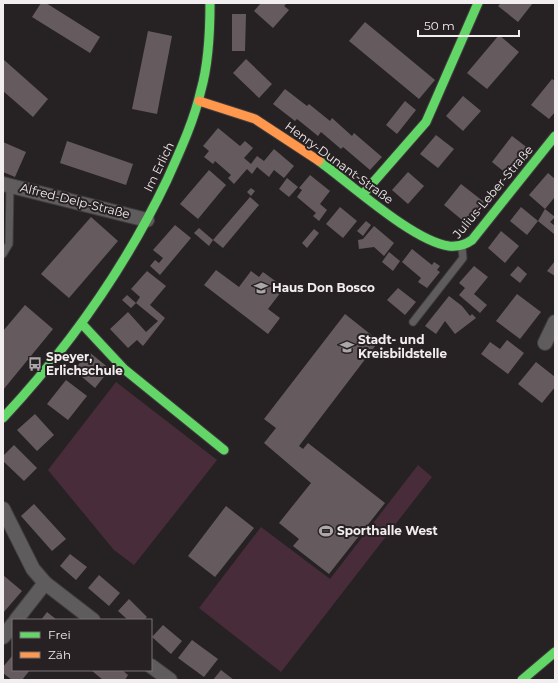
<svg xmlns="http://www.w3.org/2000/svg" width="558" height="683" viewBox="0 0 558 683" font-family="Montserrat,sans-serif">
  <rect width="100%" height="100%" fill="#262224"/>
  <g fill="#492c39">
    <path d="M116 382 217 460 134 565 114 550 48 470Z"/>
    <path d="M418 465 432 477 281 672 199 608 261 527 330 579Z"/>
  </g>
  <g fill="#655b5f">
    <path d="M41 3H46L100 37 90 53 32 17Z"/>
    <path d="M261 3H287L284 6 289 10 273 28 254 11Z"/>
    <path d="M501 3H533L518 22 498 6Z"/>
    <path d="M232 14H246L245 51H232Z"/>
    <path d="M365 22 435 80 419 99 349 41Z"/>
    <path d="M148 31 172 36 157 114 132 109Z"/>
    <path d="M499 35 519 52 487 89 467 73Z"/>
    <path d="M3 59 48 99 33 117 3 91Z"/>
    <path d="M246 59 272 84 259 98 233 73Z"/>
    <path d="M552 79 555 81V112L549 119 531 105Z"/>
    <path d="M285 89 307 106 309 104 330 121 332 118 352 136 354 133 382 157 370 170 343 147 341 149 321 132 318 136 297 119 295 121 273 104Z"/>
    <path d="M463 96 481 111 463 131 446 116Z"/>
    <path d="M405 101 416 110 397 134 386 125Z"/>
    <path d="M218 128 240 146 245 141 253 148 244 158 251 164 257 156 264 161 274 149 294 166 284 178 274 170 269 177 257 167 252 174 247 169 234 184 228 178 231 175 215 161 213 164 204 157 209 151 203 146Z"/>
    <path d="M436 135 454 149 438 168 420 154Z"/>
    <path d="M512 136 529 149 508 175 492 162Z"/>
    <path d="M67 141 133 164 126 185 60 163Z"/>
    <path d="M3 142 26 152 15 177 3 172Z"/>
    <path d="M209 170 226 185 198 219 180 204Z"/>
    <path d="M408 172 424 186 408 204 392 190Z"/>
    <path d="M548 173 555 179V199L554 198 545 209 555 217 550 222 555 226 554 234 538 221 545 209 529 195Z"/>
    <path d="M310 175 330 191 320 204 327 210 319 221 313 216 316 213 297 197 302 190 299 188Z"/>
    <path d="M287 178 298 187 289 197 279 189Z"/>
    <path d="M461 184 484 202 467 224 444 205Z"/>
    <path d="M251 188 255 191 251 196 247 192Z"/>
    <path d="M250 197 259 205 223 248 213 240Z"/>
    <path d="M340 207 357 221 343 238 326 224Z"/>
    <path d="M521 207 538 221 527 235 510 221Z"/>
    <path d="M91 217 118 241 69 298 41 274Z"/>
    <path d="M366 221 371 225 363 236 357 231Z"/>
    <path d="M175 225 191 238 160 275 150 266 155 260 159 263 163 258 153 250Z"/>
    <path d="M374 226 394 243 384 256 374 247 359 249 358 240 363 239Z"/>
    <path d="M199 228 213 240 209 246 194 233Z"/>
    <path d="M314 229 319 233 307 248 302 243Z"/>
    <path d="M501 231 519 246 505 263 488 248Z"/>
    <path d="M412 249 432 265 434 262 440 266 437 270 440 272 427 288 418 282 421 278 402 262Z"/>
    <path d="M389 252 400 261 393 271 382 262Z"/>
    <path d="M555 261V276L547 271Z"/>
    <path d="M474 266 488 277 474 294 487 305 480 313 459 295 465 288 459 283Z"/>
    <path d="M518 266 527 274 520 283 510 275Z"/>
    <path d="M216 270 239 287 251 271 259 277 263 272 278 283 274 287 281 292 268 309 280 318 268 334 204 285Z"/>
    <path d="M147 271 166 286 150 305 165 318 143 346 137 340 128 348 110 329 128 312 146 332 158 321 136 303 131 308 122 300 127 295 136 303 140 297 131 289Z"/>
    <path d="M398 288 416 302 405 315 387 300Z"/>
    <path d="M517 294 541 312 520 339 496 321Z"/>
    <path d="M449 296 462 306 470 316 472 314 476 318 455 334 445 321 436 334 425 326Z"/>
    <path d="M25 305 53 329 3 390V331Z"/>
    <path d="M345 314 379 341 299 446 303 449 308 443 385 503 329 574 293 546 299 539 279 523 311 483 264 443 276 428 264 419Z"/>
    <path d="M507 340 524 353 508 374 481 354 490 342 500 349Z"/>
    <path d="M89 352 110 369 95 388 74 370Z"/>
    <path d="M536 362 555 377V387L542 403 518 384Z"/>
    <path d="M66 380 87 396 68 420 47 404Z"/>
    <path d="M35 414 54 435 37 451 17 430Z"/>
    <path d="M14 445 37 468 24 481 3 461V456Z"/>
    <path d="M34 504 66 539 52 551 21 516Z"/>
    <path d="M226 506 254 528 215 577 188 556Z"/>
    <path d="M70 554 87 567 76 580 60 566Z"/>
    <path d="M3 575 22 591 3 613Z"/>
    <path d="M99 575 120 593 109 606 88 588Z"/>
    <path d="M129 599 147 617 144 620H128L118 611Z"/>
    <path d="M47 612 57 620H41Z"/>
    <path d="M163 625 182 641 171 654 152 637Z"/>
    <path d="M192 640 218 659 204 677 178 658Z"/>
    <path d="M12 656 13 670H30L22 680H12L3 673V667Z"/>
    <path d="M91 670H122L128 675 125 680H103Z"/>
    <path d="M221 670 234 680H213Z"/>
  </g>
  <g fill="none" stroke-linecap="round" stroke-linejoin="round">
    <defs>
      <g id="lane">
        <path d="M3 254 9 244 10 185"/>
        <path d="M413 322 463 258 462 248"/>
      </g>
      <g id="street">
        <path d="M3 184 147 220"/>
        <path d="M545 343 555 322"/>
        <path d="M3 509 33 569 45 583 93 620"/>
        <path d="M16 620 45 583"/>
        <path d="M3 637 13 624"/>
        <path d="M151 666 170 680"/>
      </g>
      <g id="fast">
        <path d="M319 161C351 184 413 241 449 246 458 247 465 245 472 240L555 136"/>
        <path d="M363 194 426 122 478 3"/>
        <path d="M83 325 124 369 224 450"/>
        <path d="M3 418C69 347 125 268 167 180 180 151 194 121 201 90 209 62 210 32 210 3"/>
        <path d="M522 680 555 652"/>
      </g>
      <path id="slow" d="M199 101 255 119 319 161"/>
    </defs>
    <use href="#lane" stroke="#403d3e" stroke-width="9"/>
    <use href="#street" stroke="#403d3e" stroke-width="16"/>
    <use href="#fast" stroke="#403d3e" stroke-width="11"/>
    <use href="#slow" stroke="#403d3e" stroke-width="11"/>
    <use href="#lane" stroke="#5e5c5d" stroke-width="7"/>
    <use href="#street" stroke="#5e5c5d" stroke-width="14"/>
    <use href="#fast" stroke="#63d668" stroke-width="9"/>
    <use href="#slow" stroke="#ff974d" stroke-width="9"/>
  </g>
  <defs>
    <symbol id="school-bare" viewBox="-9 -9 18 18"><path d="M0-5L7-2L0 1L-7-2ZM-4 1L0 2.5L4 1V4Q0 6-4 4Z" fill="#aba6a8" stroke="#272123" stroke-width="2.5" paint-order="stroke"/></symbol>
    <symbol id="university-bare" viewBox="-9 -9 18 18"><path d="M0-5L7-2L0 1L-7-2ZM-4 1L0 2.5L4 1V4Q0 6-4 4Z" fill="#aba6a8" stroke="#272123" stroke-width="2.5" paint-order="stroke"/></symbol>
    <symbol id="bus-bare" viewBox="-9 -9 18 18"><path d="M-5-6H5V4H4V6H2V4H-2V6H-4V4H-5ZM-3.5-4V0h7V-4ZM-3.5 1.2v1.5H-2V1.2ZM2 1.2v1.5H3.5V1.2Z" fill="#aba6a8" stroke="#272123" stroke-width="2.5" paint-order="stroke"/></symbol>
    <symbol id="stadium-bare" viewBox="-9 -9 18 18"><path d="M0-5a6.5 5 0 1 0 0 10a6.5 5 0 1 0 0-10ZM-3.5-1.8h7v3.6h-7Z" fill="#aba6a8" stroke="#272123" stroke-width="2.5" paint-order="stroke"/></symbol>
  </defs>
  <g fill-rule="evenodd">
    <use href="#school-bare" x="251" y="278" width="20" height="20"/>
    <use href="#university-bare" x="337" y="337" width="20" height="20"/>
    <use href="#bus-bare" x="25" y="354" width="20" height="20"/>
    <use href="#stadium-bare" x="316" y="521" width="20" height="20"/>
  </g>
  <g text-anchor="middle" stroke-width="4" stroke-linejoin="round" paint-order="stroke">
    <g font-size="12" fill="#f2edef" stroke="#272123">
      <text transform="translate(339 163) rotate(36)" y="4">Henry-Dunant-Straße</text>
      <text transform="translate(159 167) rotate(-64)" y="4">Im Erlich</text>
      <text transform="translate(493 192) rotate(-50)" y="4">Julius-Leber-Straße</text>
      <text transform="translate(75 201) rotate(14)" y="4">Alfred-Delp-Straße</text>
    </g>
    <g font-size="12" font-weight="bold" fill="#f2edef" stroke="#272123" text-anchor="start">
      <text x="272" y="292">Haus Don Bosco</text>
      <text x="358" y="344">Stadt- und<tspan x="358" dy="14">Kreisbildstelle</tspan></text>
      <text x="46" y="361">Speyer,<tspan x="46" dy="14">Erlichschule</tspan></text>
      <text x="337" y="535">Sporthalle West</text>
    </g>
  </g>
  <rect width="558" height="683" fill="none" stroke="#f2edef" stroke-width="8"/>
  <rect x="12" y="619" width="140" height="52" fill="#272123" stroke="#787375"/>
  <rect x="20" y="632" width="20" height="6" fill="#63d668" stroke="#787375"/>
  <text x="48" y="639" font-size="12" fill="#f2edef">Frei</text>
  <rect x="20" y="652" width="20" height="6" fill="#ff974d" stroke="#787375"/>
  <text x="48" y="659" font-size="12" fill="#f2edef">Zäh</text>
  <path d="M418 30v6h101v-6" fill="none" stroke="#f2edef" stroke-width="2"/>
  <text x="424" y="30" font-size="12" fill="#f2edef" stroke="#272123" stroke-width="3" paint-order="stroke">50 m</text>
</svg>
